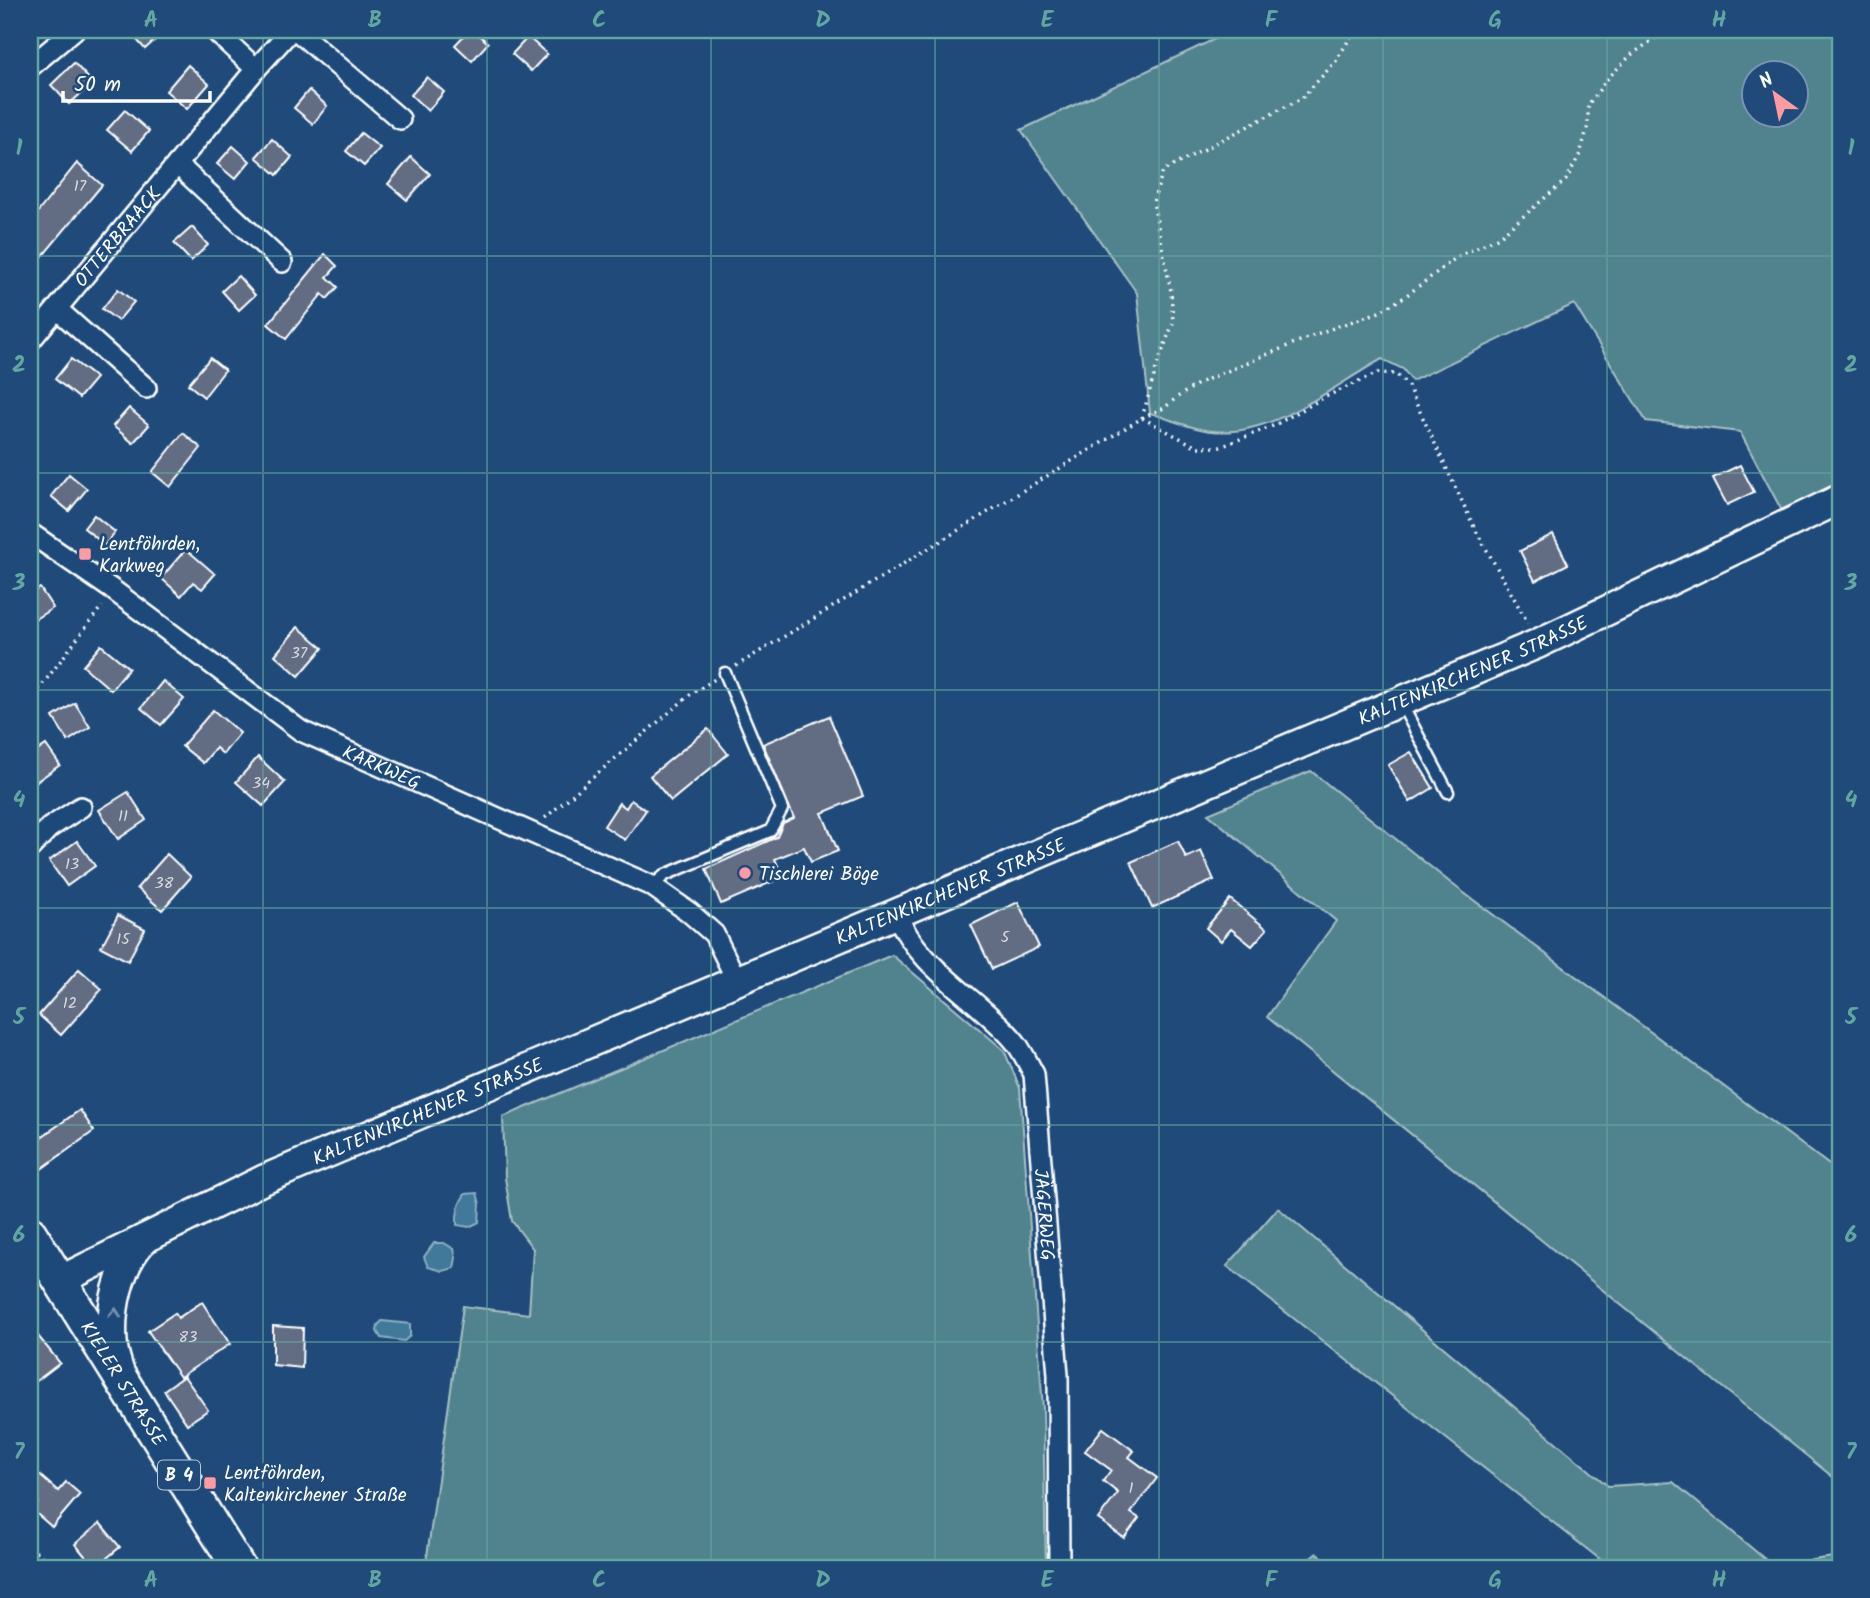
<svg xmlns="http://www.w3.org/2000/svg" width="1870" height="1598" viewBox="0 0 1870 1598" font-family="Kalam,sans-serif">
  <rect width="100%" height="100%" fill="#1f4a7a"/>
  <filter id="ink" filterUnits="userSpaceOnUse"><feTurbulence type="fractalNoise" baseFrequency=".0143" numOctaves="2"/><feDisplacementMap in="SourceGraphic" scale="14" xChannelSelector="R" yChannelSelector="G"/><feConvolveMatrix kernelMatrix="1 2 1 2 8 2 1 2 1" color-interpolation-filters="sRGB"/></filter>
  <g filter="url(#ink)">
    <g fill="#51838e" stroke="#a8c1c6" stroke-width="2" fill-rule="evenodd">
      <path d="M1234 30H1840V485L1782 511 1740 432 1646 421 1574 304 1412 381 1403 369 1382 359C1333 386 1271 438 1212 431 1191 429 1170 419 1150 413L1137 293 1021 130ZM1755 74H1797V116H1755Z"/>
      <path d="M1311 771 1452 884 1840 1173V1483L1267 1017 1336 921 1208 814Z"/>
      <path d="M892 955 1004 1050 1020 1088 1043 1409 1046 1568H418L426 1563 463 1306 529 1314 533 1249 512 1221 505 1178 503 1117Z"/>
      <path d="M1278 1208 1608 1486 1673 1482 1773 1566 1840 1556V1568H1611L1227 1266Z"/>
      <path d="M1317 1553 1337 1568H1298Z"/>
    </g>
    <g fill="#40799a" stroke="#8cafc2" stroke-width="2">
      <path d="M477 1193 480 1204 479 1222 469 1227 457 1225C456 1213 458 1204 465 1194Z"/>
      <path d="M434 1243H444L454 1249 456 1258 454 1268 443 1271 428 1267 424 1257Z"/>
      <path d="M382 1321 410 1324V1336L404 1341 381 1338 377 1331 378 1325Z"/>
    </g>
    <g fill="#626c82" stroke="#fff" stroke-width="2">
      <path d="M128 30H166L145 49Z"/>
      <path d="M469 30H474L488 43 472 61 455 45Z"/>
      <path d="M528 37 547 54 531 71 512 54Z"/>
      <path d="M74 63 93 83 69 104 51 85Z"/>
      <path d="M188 65 209 84 187 109 166 91Z"/>
      <path d="M427 77 444 92 428 111 411 95Z"/>
      <path d="M309 90 327 106 313 124 294 108Z"/>
      <path d="M125 110 149 131 132 151 107 130Z"/>
      <path d="M361 133 380 148 364 166 346 151Z"/>
      <path d="M272 139 292 157 277 175 256 157Z"/>
      <path d="M233 146 250 161 235 179 217 164Z"/>
      <path d="M411 157 430 174 407 200 388 184Z"/>
      <path d="M77 163 102 185 30 271V222Z"/>
      <path d="M192 227 208 245 191 261 174 243Z"/>
      <path d="M325 254 337 266 327 277 338 287 327 299 322 294 286 339 268 324Z"/>
      <path d="M238 276 255 295 239 310 222 291Z"/>
      <path d="M118 289 134 302 118 321 102 309Z"/>
      <path d="M210 358 225 370 204 397 188 384Z"/>
      <path d="M71 359 96 378 79 398 55 379Z"/>
      <path d="M129 408 149 425 133 443 113 426Z"/>
      <path d="M183 433 201 448 170 487 152 472Z"/>
      <path d="M1740 465 1754 492 1727 505 1713 478Z"/>
      <path d="M69 474 87 489 69 511 51 496Z"/>
      <path d="M94 515 115 532 105 545 84 528Z"/>
      <path d="M1553 534 1568 564 1535 581 1520 551Z"/>
      <path d="M186 549 215 574 202 589 193 582 181 596 161 578Z"/>
      <path d="M40 588 53 608 30 622V594Z"/>
      <path d="M298 627 323 648 299 676 275 655Z"/>
      <path d="M101 645 129 668 111 690 83 666Z"/>
      <path d="M163 681 184 699 161 725 141 708Z"/>
      <path d="M75 703 90 727 68 741 53 717Z"/>
      <path d="M213 710 240 733 223 754 216 748 203 763 182 746Z"/>
      <path d="M829 716 863 796 822 813 838 851 811 862 804 847 775 859 783 877 721 904 706 869 777 837 783 823 794 818 763 744Z"/>
      <path d="M708 729 728 754 671 801 650 776Z"/>
      <path d="M46 745 60 765 30 786V756Z"/>
      <path d="M1411 752 1433 788 1410 802 1388 765Z"/>
      <path d="M258 757 285 782 263 806 236 782Z"/>
      <path d="M128 792 146 820 118 839 99 810Z"/>
      <path d="M631 800 646 810 625 840 604 826 619 803 626 808Z"/>
      <path d="M77 841 95 866 67 886 49 861Z"/>
      <path d="M1178 841 1186 858 1201 851 1214 880 1152 908 1131 862Z"/>
      <path d="M167 854 191 877 162 910 137 888Z"/>
      <path d="M1230 899 1267 929 1252 946 1231 929 1221 941 1206 928Z"/>
      <path d="M1018 902 1039 947 992 969 971 925Z"/>
      <path d="M118 915 145 929 128 961 101 947Z"/>
      <path d="M79 969 102 989 61 1035 39 1015Z"/>
      <path d="M80 1110 94 1131 37 1172 30 1162V1145Z"/>
      <path d="M202 1302 230 1344 180 1377 148 1331 175 1313 178 1318Z"/>
      <path d="M273 1326 303 1328 302 1368 273 1365Z"/>
      <path d="M38 1336 60 1363 30 1386V1343Z"/>
      <path d="M184 1376 208 1410 187 1424 164 1390Z"/>
      <path d="M1103 1428 1134 1451 1129 1457 1157 1478 1131 1513 1139 1518 1124 1538 1098 1519 1118 1493 1103 1481 1111 1470 1085 1451Z"/>
      <path d="M30 1467 58 1491 66 1482 80 1494 52 1527 31 1509 38 1502 30 1495Z"/>
      <path d="M100 1523 120 1547 95 1568 75 1544Z"/>
    </g>
    <g fill="none" stroke-linecap="round" stroke-linejoin="round">
      <defs>
        <g id="service">
          <path d="M1402 705 1448 792"/>
          <path d="M652 886 665 875 770 831 782 809 725 673"/>
        </g>
        <g id="minor">
          <path d="M214 30 256 69"/>
          <path d="M296 30 400 119"/>
          <path d="M30 67 74 30"/>
          <path d="M177 164 282 262"/>
          <path d="M57 309 146 388"/>
          <path id="s1" d="M30 341 256 69 291 30"/>
          <path id="s2" d="M30 533 113 590 301 731 652 886 689 912 714 934 736 979"/>
          <path d="M30 848 49 828 81 807"/>
          <path id="s3" d="M897 914C915 964 976 998 1011 1037 1021 1047 1027 1062 1034 1074L1058 1375 1059 1568"/>
        </g>
        <g id="secondary">
          <path id="s4" d="M61 1280 263 1180 1537 644 1840 499"/>
          <path d="M120 1374C118 1366 114 1356 113 1347 109 1311 118 1266 144 1239"/>
        </g>
        <g id="primary">
          <path id="s5" d="M30 1233 239 1568"/>
        </g>
      </defs>
      <use href="#service" stroke="#fff" stroke-width="15"/>
      <use href="#minor" stroke="#fff" stroke-width="24"/>
      <use href="#secondary" stroke="#fff" stroke-width="33"/>
      <use href="#primary" stroke="#fff" stroke-width="37"/>
      <g stroke="#fff" stroke-width="3.5" stroke-dasharray="2 5" stroke-linecap="butt">
        <path d="M1142 418 1164 408 1179 396 1201 382 1319 333 1379 312 1403 298 1457 257 1499 237 1566 180 1580 154 1588 126V105L1608 78 1631 55 1667 30"/>
        <path d="M1142 418 1157 365 1173 323 1171 291 1153 202 1163 171 1302 98 1336 61 1355 30"/>
        <path d="M736 666 1142 418 1197 447H1220L1273 426 1325 397 1378 373 1396 374 1408 386 1475 529 1528 623"/>
        <path d="M30 701 102 606"/>
        <path d="M545 818 691 694 715 679"/>
        <path d="M30 1547 56 1568"/>
      </g>
      <use href="#service" stroke="#1f4a7a" stroke-width="10"/>
      <use href="#minor" stroke="#1f4a7a" stroke-width="19"/>
      <use href="#secondary" stroke="#1f4a7a" stroke-width="28"/>
      <use href="#primary" stroke="#1f4a7a" stroke-width="32"/>
    </g>
    <defs><path id="oneway-chevron" d="M-2-3.5L2.5 0L-2 3.5" fill="none" stroke-width="1.6" stroke-linecap="round" stroke-linejoin="round" transform="scale(1.75)"/></defs>
    <use stroke="#7992af" href="#oneway-chevron" transform="translate(115 1313) rotate(-86)"/>
  </g>
  <path fill="none" stroke="#63a6a1" stroke-width="2" stroke-opacity="0.55" d="M263 30V1568M487 30V1568M711 30V1568M935 30V1568M1159 30V1568M1383 30V1568M1607 30V1568M30 256H1840M30 473H1840M30 690H1840M30 908H1840M30 1125H1840M30 1342H1840"/>
  <g fill="#ff9aa2" stroke="#1f4a7a" stroke-width="2.5">
    <rect x="78" y="547" width="14" height="14" rx="3.5"/>
    <circle cx="745" cy="873" r="7"/>
    <rect x="203" y="1476" width="14" height="14" rx="3.5"/>
  </g>
  <g text-anchor="middle" stroke-width="6" stroke-linejoin="round" paint-order="stroke">
    <g font-size="16" fill="#d8dae0">
      <text x="80" y="191">17</text>
      <text x="299" y="658">37</text>
      <text x="261" y="788">34</text>
      <text x="123" y="821">11</text>
      <text x="72" y="869">13</text>
      <text x="164" y="888">38</text>
      <text x="1005" y="942">5</text>
      <text x="123" y="944">15</text>
      <text x="70" y="1008">12</text>
      <text x="188" y="1342">83</text>
      <text x="1131" y="1493">1</text>
    </g>
    <rect fill="#1f4a7a" stroke="#bcc9d7" stroke-width="2" x="158" y="1460.5" width="42" height="29" rx="5"/>
    <g font-size="18" font-weight="bold" fill="#fff">
      <text x="179" y="1481">B 4</text>
    </g>
    <g font-size="19" fill="#fff" stroke="#1f4a7a">
      <text dy="7" stroke="none"><textPath href="#s1" startOffset="136">OTTERBRAACK</textPath></text>
      <text dy="7" stroke="none"><textPath href="#s4" startOffset="1538">KALTENKIRCHENER STRASSE</textPath></text>
      <text dy="7" stroke="none"><textPath href="#s2" startOffset="424">KARKWEG</textPath></text>
      <text dy="7" stroke="none"><textPath href="#s4" startOffset="971">KALTENKIRCHENER STRASSE</textPath></text>
      <text dy="7" stroke="none"><textPath href="#s4" startOffset="404">KALTENKIRCHENER STRASSE</textPath></text>
      <text dy="7" stroke="none"><textPath href="#s3" startOffset="354">JÄGERWEG</textPath></text>
      <text dy="7" stroke="none"><textPath href="#s5" startOffset="177">KIELER STRASSE</textPath></text>
    </g>
    <g font-size="19" fill="#fff" stroke="#1f4a7a" text-anchor="start">
      <text x="99" y="550">Lentföhrden,<tspan x="99" dy="22">Karkweg</tspan></text>
      <text x="759" y="880">Tischlerei Böge</text>
      <text x="224" y="1479">Lentföhrden,<tspan x="224" dy="22">Kaltenkirchener Straße</tspan></text>
    </g>
  </g>
  <rect width="1870" height="1598" fill="none" stroke="#1f4a7a" stroke-width="77"/>
  <g transform="translate(1775 94) rotate(327)"><circle r="33" fill="#1f4a7a" stroke="#7992af" stroke-width="2"/>
  <path d="M0-5L12 26L0 18L-12 26Z" fill="#ff9aa2"/>
  <text y="-10" font-size="19" font-weight="bold" text-anchor="middle" fill="#ffffff">N</text>
  </g>
  <path d="M63 91v10h147v-10" fill="none" stroke="#ffffff" stroke-width="3.5"/>
  <text x="74" y="91" font-size="21" fill="#ffffff" stroke="#1f4a7a" stroke-width="5" paint-order="stroke">50 m</text>
  <rect x="38" y="38" width="1794" height="1522" fill="none" stroke="#63a6a1" stroke-width="2.5"/>
  <g font-size="23" text-anchor="middle" font-weight="bold" fill="#63a6a1">
    <text x="151" y="27">A</text>
    <text x="375" y="27">B</text>
    <text x="599" y="27">C</text>
    <text x="823" y="27">D</text>
    <text x="1047" y="27">E</text>
    <text x="1271" y="27">F</text>
    <text x="1495" y="27">G</text>
    <text x="1719" y="27">H</text>
    <text x="19" y="155">1</text>
    <text x="1851" y="155">1</text>
    <text x="19" y="372">2</text>
    <text x="1851" y="372">2</text>
    <text x="19" y="590">3</text>
    <text x="1851" y="590">3</text>
    <text x="19" y="807">4</text>
    <text x="1851" y="807">4</text>
    <text x="19" y="1024">5</text>
    <text x="1851" y="1024">5</text>
    <text x="19" y="1242">6</text>
    <text x="1851" y="1242">6</text>
    <text x="19" y="1459">7</text>
    <text x="1851" y="1459">7</text>
    <text x="151" y="1587">A</text>
    <text x="375" y="1587">B</text>
    <text x="599" y="1587">C</text>
    <text x="823" y="1587">D</text>
    <text x="1047" y="1587">E</text>
    <text x="1271" y="1587">F</text>
    <text x="1495" y="1587">G</text>
    <text x="1719" y="1587">H</text>
  </g>
</svg>
